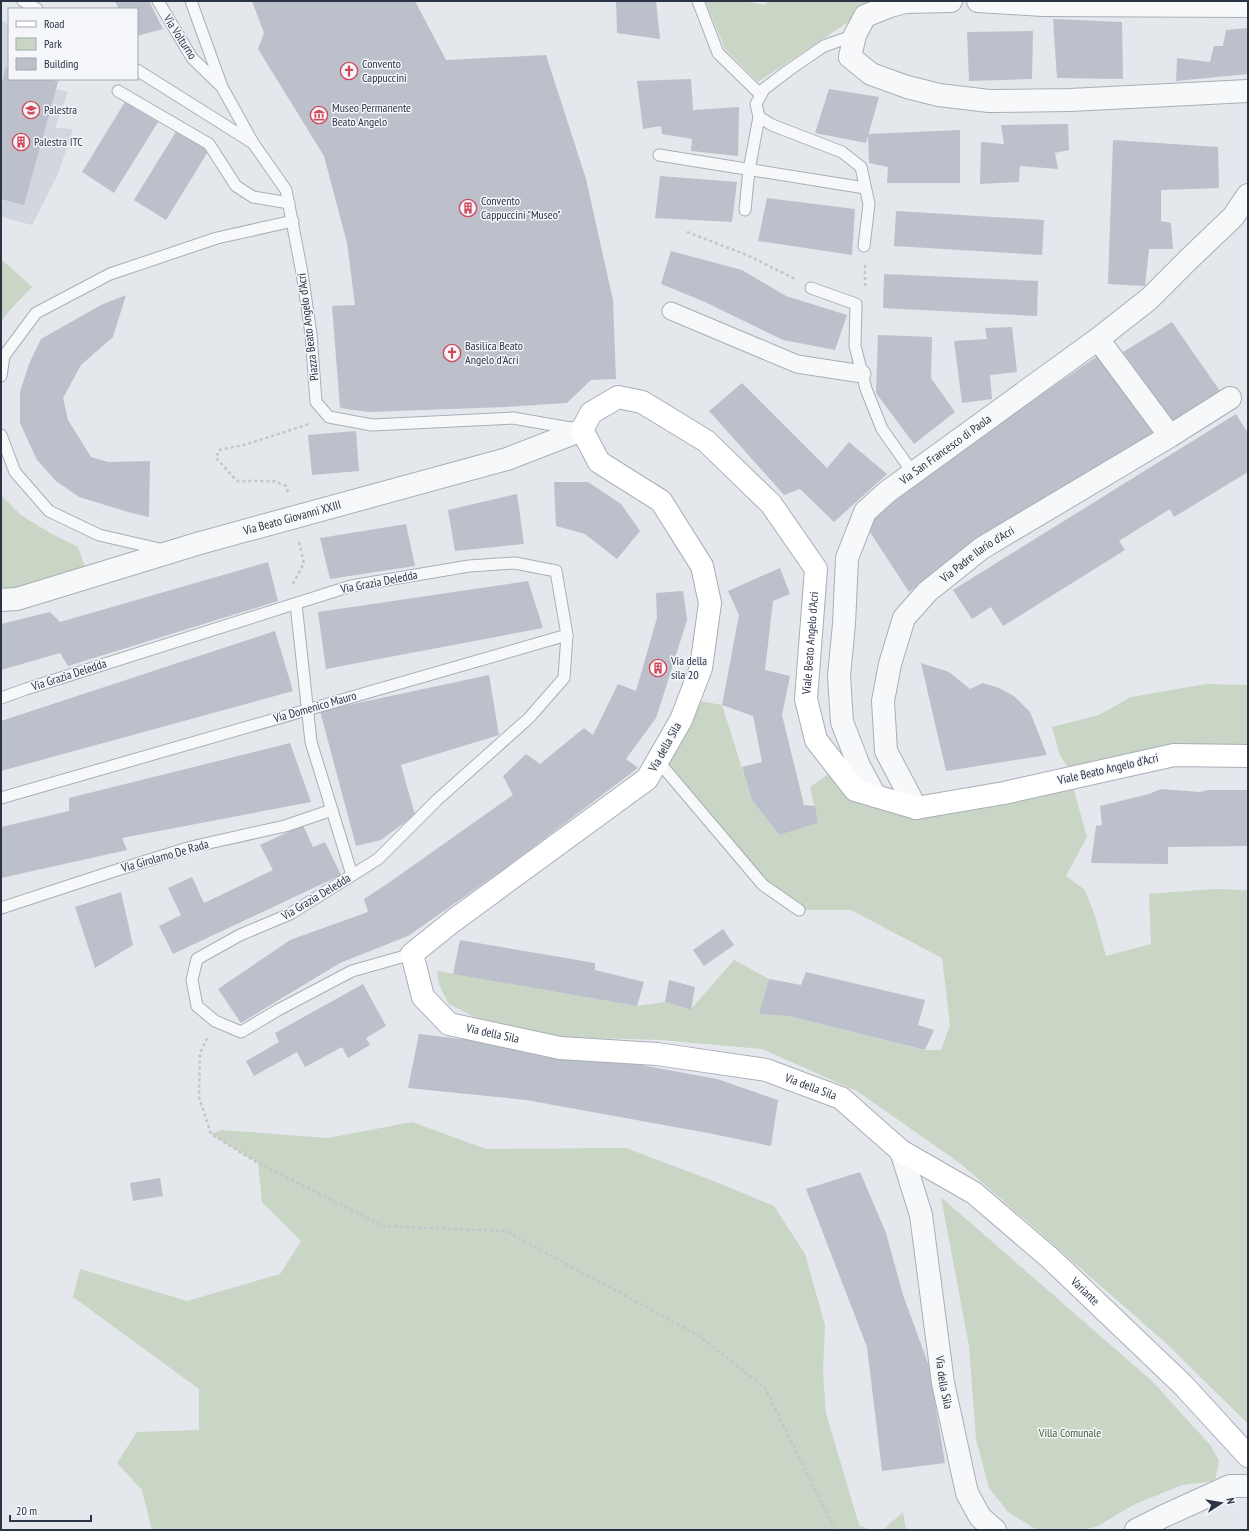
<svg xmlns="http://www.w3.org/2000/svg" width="1249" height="1531" viewBox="0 0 1249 1531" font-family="'PT Sans Narrow',sans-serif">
  <rect width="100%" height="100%" fill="#e4e7ec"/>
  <path fill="#d2d6de" d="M1 20 9 24V79H60L55 89 68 92 55 128 73 129 58 174 32 225 1 217Z"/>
  <g fill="#c9d6c5">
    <path d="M705 1H744L765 5 768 1H880L758 82 725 49Z"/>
    <path d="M1 259 32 287 8 312 1 322Z"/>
    <path d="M1 495 22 516 52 534 78 547 89 577 1 600Z"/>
    <path d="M1206 684 1248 685V756L1183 755 1073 787 1087 837 1066 876 1085 890 1095 916 1106 956 1151 944 1149 894 1214 889 1248 890V1424L1166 1343 961 1164 857 1091 762 1049 661 1040 564 1037 480 1020 449 1004 439 985 437 971 637 1006 665 1002 690 1010 734 960 769 979 759 1014 789 1016 924 1050H941L950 1025 942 958 851 910H799L763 885 658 761 689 699 722 705 752 800 779 835 818 823 810 787 838 767 916 807 1075 776 1060 756 1052 727 1099 715 1131 697Z"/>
    <path d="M412 1122 486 1149 626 1148 716 1182 774 1206 805 1254 825 1325 823 1373 826 1413 859 1525 871 1530H152L142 1490 117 1463 137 1432 199 1430V1389L73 1297 80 1269 187 1301 280 1274 301 1241 262 1202 258 1163 211 1134 221 1130 328 1138Z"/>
    <path d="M941 1197 1153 1382 1211 1446 1219 1461 1215 1481 1182 1485 1133 1505 1098 1526 1083 1530H1037L1008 1512 989 1488 976 1439 969 1346Z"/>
    <path d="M903 1512 906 1530H883Z"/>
  </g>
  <g fill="#bbc0ca">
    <path d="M115 1H149L163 29 137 36V9H119Z"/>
    <path d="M252 1H415L446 60 546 55 586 179 613 300 616 379 591 380 567 403 506 407 368 412 340 408 332 306 355 305 347 243 324 156 258 49 264 33Z"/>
    <path d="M616 1H656L660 39 617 33Z"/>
    <path d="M1053 19 1122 22 1123 79 1057 78Z"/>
    <path d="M1248 28V74L1176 81 1177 58 1210 62 1214 46H1223L1226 30Z"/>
    <path d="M1033 31 1032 79 969 81 967 32Z"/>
    <path d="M6 67 9 68V79H47L58 82 24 205 1 199V85Z"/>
    <path d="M691 79 693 110 739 107 738 156 691 151 692 139 662 134 661 126 643 129 637 81Z"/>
    <path d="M829 89 879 97 866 143 815 133Z"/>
    <path d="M125 102 158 122 114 193 82 172Z"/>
    <path d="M1068 124 1069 150 1055 153 1058 169 1020 166 1019 182 980 184 981 142 1004 144 1001 125Z"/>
    <path d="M177 130 209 150 166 220 134 200Z"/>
    <path d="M960 130V183H887L888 167 869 163 868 134Z"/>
    <path d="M1113 140 1218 147 1219 188 1161 190V221L1171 223 1173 249H1149L1145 286 1108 284Z"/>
    <path d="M660 176 737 182 732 222 655 218Z"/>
    <path d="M767 198 855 209 852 255 758 241Z"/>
    <path d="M896 211 1044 220 1042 255 894 246Z"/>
    <path d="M671 251 742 270 786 296 847 315 835 350 783 340 705 302 661 284Z"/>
    <path d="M884 274 1038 281 1037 316 883 308Z"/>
    <path d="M126 295 113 337 81 365 63 398 68 420 91 457 108 462 150 461 149 517 128 512 79 497 56 481 37 460 20 423V392L29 364 41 339 101 305Z"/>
    <path d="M1172 322 1222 394 1175 424 1123 352Z"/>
    <path d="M1012 327 1017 372 990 375 992 399 962 403 954 341 987 339 985 328Z"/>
    <path d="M878 335 932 337 931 378 955 412 914 444 876 393Z"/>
    <path d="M1099 355 1157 436 991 529 909 592 866 526 923 476Z"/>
    <path d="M742 383 827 468 849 442 887 474 834 522 800 489 784 495 709 411Z"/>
    <path d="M1236 414 1248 433V472L1174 517 1170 509 1119 541 1125 550 1003 626 991 607 972 619 953 590Z"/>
    <path d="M356 431 359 471 312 475 308 435Z"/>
    <path d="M554 482H588L621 504 640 531 617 559 585 534 556 526Z"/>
    <path d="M517 494 524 544 455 551 448 510Z"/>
    <path d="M406 524 415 566 330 579 320 538Z"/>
    <path d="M268 562 278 601 68 666 60 653 1 670V624L50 612 60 622Z"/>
    <path d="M780 568 790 594 773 601 765 670 790 676 782 715 804 805 815 806 818 823 779 835 752 800 742 767 762 762 753 716 722 705 739 615 728 591Z"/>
    <path d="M528 581 543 628 326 669 318 612Z"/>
    <path d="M683 591 687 620 666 687 656 718 626 759 638 768 504 869 408 936 340 963 241 1023 218 989 290 940 368 912 364 899 387 884 513 795 503 776 526 754 540 764 584 728 593 735 618 684 636 691 657 618 656 593Z"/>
    <path d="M275 631 293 691 1 771V721Z"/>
    <path d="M921 663 949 672 970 689 983 683 999 688 1014 696 1030 712 1047 755 946 771Z"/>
    <path d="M489 675 499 735 401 765 415 815 381 840 356 846 320 711Z"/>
    <path d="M290 743 311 802 122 838 127 850 1 878V827L69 811V798Z"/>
    <path d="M1161 789 1200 792 1208 790H1248V846L1168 847V864L1091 863 1096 826 1102 825 1100 806 1149 794Z"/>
    <path d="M303 825 313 847 325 842 341 875 173 954 159 926 181 915 168 888 192 877 204 903 273 870 260 845Z"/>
    <path d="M121 892 133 945 95 968 75 907Z"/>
    <path d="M723 929 734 945 704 966 693 950Z"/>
    <path d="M460 940 595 963V970L644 982 637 1006 453 974Z"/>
    <path d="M806 972 925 1000 918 1025 934 1030 925 1050 789 1016 759 1014 769 979 801 985Z"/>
    <path d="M669 980 695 987 691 1010 665 1002Z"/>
    <path d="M363 984 386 1026 366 1038 370 1045 348 1058 342 1047 305 1067 297 1052 254 1076 246 1061 279 1042 275 1033Z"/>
    <path d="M419 1034 576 1053 717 1079 778 1100 771 1146 708 1133 526 1100 408 1088Z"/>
    <path d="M860 1172 886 1233 903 1295 929 1366 945 1463 882 1471 867 1347 806 1189Z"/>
    <path d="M160 1178 163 1196 133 1201 130 1183Z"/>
  </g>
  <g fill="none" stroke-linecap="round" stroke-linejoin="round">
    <defs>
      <g id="service">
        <path d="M23 1 37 9"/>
        <path d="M158 1 192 58 220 85"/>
        <path d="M191 1 222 87 253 143 286 190 302 273 311 334 316 402 329 417 372 425 513 418 576 429"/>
        <path d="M698 1 718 53 761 95"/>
        <path d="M855 35 824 46 789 70 764 89 756 104 759 117 772 125 842 152 861 167 869 204 864 246"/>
        <path d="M137 70 253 143"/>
        <path d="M118 91 209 144 236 186 253 197 289 203"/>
        <path d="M659 155 865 188"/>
        <path d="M745 210 749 170 759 117"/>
        <path d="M811 288 856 304 855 346 866 389 882 429 913 473"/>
        <path d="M1 376 4 356 36 313 110 274 217 238 293 221"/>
        <path d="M1 435 15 472 49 511 99 535 164 550"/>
        <path d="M296 604 311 742 352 875"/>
        <path d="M1 698 26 689 351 586 469 566 515 563 556 571 567 635 1 798"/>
        <path d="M658 761 763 885 799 910"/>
        <path d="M1 908 114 871 191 847 285 826 332 810"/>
        <path d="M412 954 352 971 278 1010 241 1032 215 1021 197 1006 192 980 197 959 240 935 290 914 378 859 437 800 529 718 564 678 567 635"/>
      </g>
      <path id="pedestrian" d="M671 311 797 364 862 374"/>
      <g id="minor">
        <path d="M951 1 905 2 890 6 865 16 855 35 850 57 871 74 907 87 939 95 989 101 1070 100 1248 91"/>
        <path d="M978 1 1043 5 1248 6"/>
        <path d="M1098 339 1170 436"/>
        <path id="s1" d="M875 796 859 766 842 722 839 676 844 624 847 558 865 512 887 492 1098 339 1149 299 1190 258 1233 217 1248 195"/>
        <path id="s2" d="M916 808 886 751 883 701 890 664 904 618 927 592 982 548 1170 436 1230 398"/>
        <path id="s3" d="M901 1151 921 1215 943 1383 967 1493 980 1517 995 1530"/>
        <path d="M1136 1530 1164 1516 1230 1486H1248"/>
      </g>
      <g id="tertiary">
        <path id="s4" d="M1 600 17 599 200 543 507 459 582 430"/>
      </g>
      <g id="secondary">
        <path id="s5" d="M1248 756 1174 755 1004 793 916 808 855 790 816 740 806 699 816 569 771 504 706 441 642 402 618 397 591 413 582 430 599 462 661 501 702 566 710 603 701 668 681 720 647 779 453 921 412 954 423 997 449 1024 560 1048 657 1054 766 1070 841 1098 901 1151 974 1193 1050 1258 1183 1385 1248 1456"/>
      </g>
    </defs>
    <use href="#service" stroke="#a9aeb7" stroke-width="13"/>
    <use href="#pedestrian" stroke="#a9aeb7" stroke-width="19"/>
    <use href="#minor" stroke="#a9aeb7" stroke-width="24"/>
    <use href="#tertiary" stroke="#a9aeb7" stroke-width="24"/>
    <use href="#secondary" stroke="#a9aeb7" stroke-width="24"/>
    <g stroke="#c2c5cb" stroke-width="2.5" stroke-dasharray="3 3" stroke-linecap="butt">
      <path d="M687 232 747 255 795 279"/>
      <path d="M865 265V286"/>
      <path d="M288 492 286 486 274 481H237L216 458 219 450 244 445 309 424"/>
      <path d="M293 584 304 563 299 542"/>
      <path d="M207 1038 200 1053 199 1097 211 1134 258 1163 383 1226 506 1231 699 1336 765 1388 835 1530"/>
    </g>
    <use href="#service" stroke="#f7f8fa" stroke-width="11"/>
    <use href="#pedestrian" stroke="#f7f8fa" stroke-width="17"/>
    <use href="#minor" stroke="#f7f8fa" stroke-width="22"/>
    <use href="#tertiary" stroke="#f7f8fa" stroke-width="22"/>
    <use href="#secondary" stroke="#fff" stroke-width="22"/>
  </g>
  <defs>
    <symbol id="church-ring" viewBox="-11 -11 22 22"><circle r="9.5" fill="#f4f6f9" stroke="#d1495b" stroke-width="1.5"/><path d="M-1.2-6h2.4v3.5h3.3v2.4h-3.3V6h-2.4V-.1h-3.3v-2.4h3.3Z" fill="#d1495b"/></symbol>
    <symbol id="school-ring" viewBox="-11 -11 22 22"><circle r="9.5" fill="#f4f6f9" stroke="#d1495b" stroke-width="1.5"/><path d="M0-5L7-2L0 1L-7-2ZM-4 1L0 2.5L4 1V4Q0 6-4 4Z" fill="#d1495b"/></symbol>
    <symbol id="museum-ring" viewBox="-11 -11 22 22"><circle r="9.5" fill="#f4f6f9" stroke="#d1495b" stroke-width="1.5"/><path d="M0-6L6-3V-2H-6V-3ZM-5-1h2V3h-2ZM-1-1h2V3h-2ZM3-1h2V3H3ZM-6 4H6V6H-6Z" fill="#d1495b"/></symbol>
    <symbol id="building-ring" viewBox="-11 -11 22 22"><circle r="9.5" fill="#f4f6f9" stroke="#d1495b" stroke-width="1.5"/><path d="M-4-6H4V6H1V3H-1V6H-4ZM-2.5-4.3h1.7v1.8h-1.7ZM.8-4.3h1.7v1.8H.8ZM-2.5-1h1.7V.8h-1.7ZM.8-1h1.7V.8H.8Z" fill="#d1495b"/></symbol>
  </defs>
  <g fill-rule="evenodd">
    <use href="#church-ring" x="339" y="61" width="20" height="20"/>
    <use href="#school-ring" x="21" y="100" width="20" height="20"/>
    <use href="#museum-ring" x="309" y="105" width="20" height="20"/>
    <use href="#building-ring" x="11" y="132" width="20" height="20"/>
    <use href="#building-ring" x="458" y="198" width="20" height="20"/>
    <use href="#church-ring" x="442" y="343" width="20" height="20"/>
    <use href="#building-ring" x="648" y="658" width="20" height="20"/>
  </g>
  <g text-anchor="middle" stroke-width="3" stroke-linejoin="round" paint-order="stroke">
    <g font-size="12" fill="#2b3445" stroke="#f4f6f9">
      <text transform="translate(180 37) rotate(57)" y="4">Via Volturno</text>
      <text transform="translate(308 327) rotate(-97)" y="4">Piazza Beato Angelo d'Acri</text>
      <text dy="4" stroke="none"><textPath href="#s1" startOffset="397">Via San Francesco di Paola</textPath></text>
      <text dy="4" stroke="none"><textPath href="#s4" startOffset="303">Via Beato Giovanni XXIII</textPath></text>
      <text dy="4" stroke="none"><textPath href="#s2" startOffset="298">Via Padre Ilario d'Acri</textPath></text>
      <text transform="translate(379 582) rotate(-11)" y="4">Via Grazia Deledda</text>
      <text dy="4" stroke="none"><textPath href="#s5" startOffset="563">Viale Beato Angelo d'Acri</textPath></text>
      <text transform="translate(69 675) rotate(-18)" y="4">Via Grazia Deledda</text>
      <text transform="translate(315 707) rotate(-16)" y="4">Via Domenico Mauro</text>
      <text transform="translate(665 747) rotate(-61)" y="4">Via della Sila</text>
      <text transform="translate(1108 769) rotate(-13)" y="4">Viale Beato Angelo d'Acri</text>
      <text transform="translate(165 856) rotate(-16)" y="4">Via Girolamo De Rada</text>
      <text transform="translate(316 897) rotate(-31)" y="4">Via Grazia Deledda</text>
      <text dy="4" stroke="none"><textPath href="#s5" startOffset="1790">Via della Sila</textPath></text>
      <text dy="4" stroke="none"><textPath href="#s5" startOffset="2114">Via della Sila</textPath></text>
      <text dy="4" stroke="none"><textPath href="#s5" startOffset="2459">Variante</textPath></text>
      <text dy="4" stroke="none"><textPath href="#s3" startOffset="236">Via della Sila</textPath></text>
    </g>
    <g font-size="12" fill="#2b3445" stroke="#f4f6f9" text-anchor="start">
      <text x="362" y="68">Convento<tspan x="362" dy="14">Cappuccini</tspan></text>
      <text x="332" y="112">Museo Permanente<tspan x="332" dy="14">Beato Angelo</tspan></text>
      <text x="44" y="114">Palestra</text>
      <text x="34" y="146">Palestra ITC</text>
      <text x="481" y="205">Convento<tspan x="481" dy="14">Cappuccini "Museo"</tspan></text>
      <text x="465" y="350">Basilica Beato<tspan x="465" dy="14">Angelo d'Acri</tspan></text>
      <text x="671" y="665">Via della<tspan x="671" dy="14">sila 20</tspan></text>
    </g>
    <g font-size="12" fill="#3f6138" stroke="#f4f6f9">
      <text x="1070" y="1437">Villa Comunale</text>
    </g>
  </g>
  <rect width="1249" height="1531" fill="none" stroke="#2b3445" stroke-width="4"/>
  <rect x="8" y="8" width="130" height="72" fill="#f4f6f9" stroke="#a4a8b1"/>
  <rect x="16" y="21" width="20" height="6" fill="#ffffff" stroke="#a4a8b1"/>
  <text x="44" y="28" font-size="12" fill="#2b3445">Road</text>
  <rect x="16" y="38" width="20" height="12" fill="#c9d6c5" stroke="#a4a8b1"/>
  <text x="44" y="48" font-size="12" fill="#2b3445">Park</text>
  <rect x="16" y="58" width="20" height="12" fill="#bbc0ca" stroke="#a4a8b1"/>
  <text x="44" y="68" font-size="12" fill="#2b3445">Building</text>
  <g transform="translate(1221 1503) rotate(78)" stroke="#f4f6f9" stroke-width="3" paint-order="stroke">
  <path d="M0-3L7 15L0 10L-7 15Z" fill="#2b3445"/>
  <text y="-6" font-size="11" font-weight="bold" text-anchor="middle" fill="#2b3445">N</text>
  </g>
  <path d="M10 1515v6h81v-6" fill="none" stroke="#2b3445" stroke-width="2"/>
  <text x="16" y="1515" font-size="12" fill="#2b3445" stroke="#f4f6f9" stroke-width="3" paint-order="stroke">20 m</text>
</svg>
